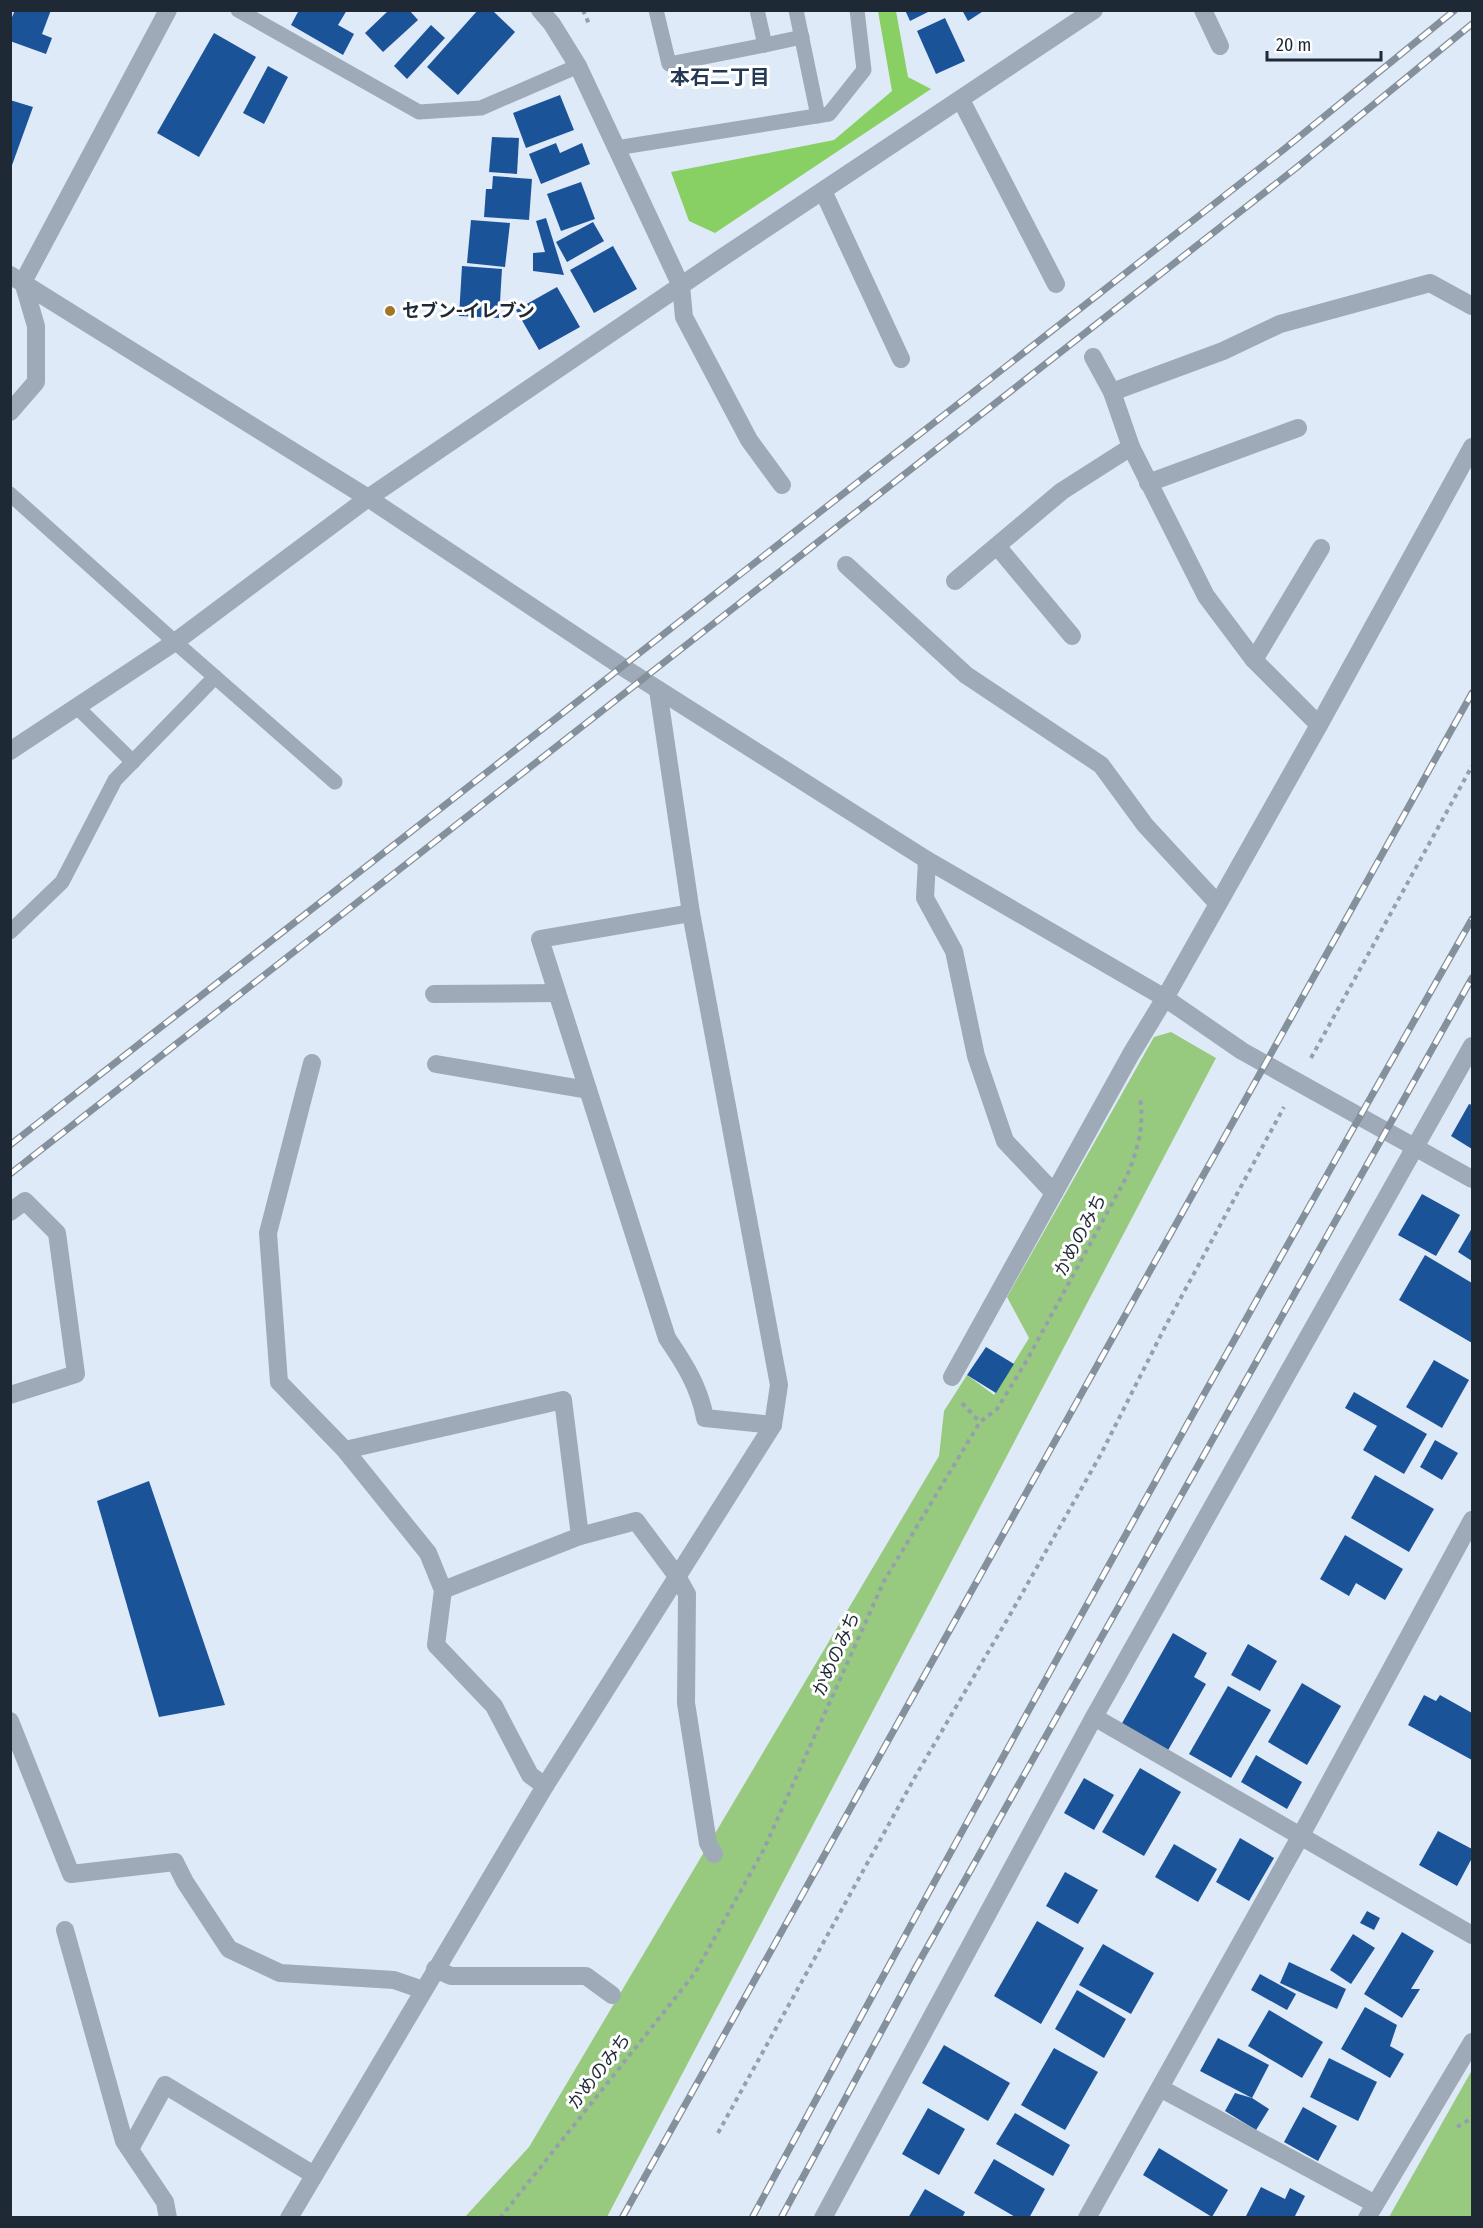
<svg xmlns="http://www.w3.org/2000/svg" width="1483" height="2228" viewBox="0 0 1483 2228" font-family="'Fira Sans Condensed','Noto Sans JP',sans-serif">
  <rect width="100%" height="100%" fill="#dfeaf8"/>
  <g fill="#97ca7e">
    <path d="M1171 1032 1216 1058 607 2217 464 2218 529 2147 939 1456 944 1411 967 1375 994 1395 1029 1338 1007 1297 1154 1037Z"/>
    <path d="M1472 2070V2217H1389Z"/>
  </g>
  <path fill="#88d063" d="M878 11H896L908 77 931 89 715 233 689 221 671 172 834 140 892 91Z"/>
  <g fill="#1b5399">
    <path d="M15 10H51L42 34 52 38 46 54 10 41V22Z"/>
    <path d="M299 10H347L338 25 354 34 343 55 291 25Z"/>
    <path d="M389 10H409L418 20 383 52 365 33Z"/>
    <path d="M478 10H492L515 32 458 95 427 67Z"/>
    <path d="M905 10H932L910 21Z"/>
    <path d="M962 10H985L968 21Z"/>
    <path d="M945 18 965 61 936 74 917 31Z"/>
    <path d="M431 25 445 38 407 79 394 66Z"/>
    <path d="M214 33 256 57 199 157 157 133Z"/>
    <path d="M268 66 288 77 264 124 243 113Z"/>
    <path d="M560 95 574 130 526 148 513 113Z"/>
    <path d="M10 100 33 107 11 168H10Z"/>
    <path d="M492 137 519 138 517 174 489 172Z"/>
    <path d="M556 143 560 153 582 143 590 164 541 184 529 154Z"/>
    <path d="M493 176 532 179 529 220 484 217 486 189H492Z"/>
    <path d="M581 182 595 219 561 231 547 194Z"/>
    <path d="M546 218 564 275 533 271V253L545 252 536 221Z"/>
    <path d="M471 220 510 223 505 267 467 263Z"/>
    <path d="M593 222 604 241 567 262 556 242Z"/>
    <path d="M613 246 637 289 594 313 570 270Z"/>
    <path d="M462 266 502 269 499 318 459 316Z"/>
    <path d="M557 287 580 327 539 350 516 310Z"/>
    <path d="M1469 1104 1472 1105V1149L1451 1136Z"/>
    <path d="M1422 1194 1460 1215 1436 1256 1398 1235Z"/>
    <path d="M1472 1228V1261L1458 1252Z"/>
    <path d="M1425 1255 1472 1283V1343L1399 1300Z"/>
    <path d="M986 1347 1014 1364 996 1393 967 1375Z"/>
    <path d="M1434 1360 1469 1380 1442 1428 1406 1407Z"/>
    <path d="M1354 1392 1427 1434 1404 1474 1363 1450 1377 1426 1345 1408Z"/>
    <path d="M1435 1440 1458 1453 1442 1480 1420 1467Z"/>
    <path d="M1375 1475 1434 1509 1409 1552 1351 1518Z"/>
    <path d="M149 1481 225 1705 159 1717 97 1501Z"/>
    <path d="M1345 1535 1403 1569 1385 1600 1356 1583 1349 1596 1320 1579Z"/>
    <path d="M1173 1633 1207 1653 1194 1677 1206 1684 1167 1752 1121 1725Z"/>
    <path d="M1248 1644 1277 1661 1260 1691 1231 1675Z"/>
    <path d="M1302 1683 1341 1706 1307 1765 1268 1742Z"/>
    <path d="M1228 1686 1271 1710 1231 1778 1189 1754Z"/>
    <path d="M1424 1695 1436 1701 1440 1695 1472 1713V1760L1408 1725Z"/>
    <path d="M1256 1755 1302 1782 1287 1809 1241 1782Z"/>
    <path d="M1140 1768 1181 1792 1144 1856 1102 1832Z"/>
    <path d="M1084 1778 1114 1795 1094 1830 1064 1813Z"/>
    <path d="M1438 1831 1472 1849V1858L1457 1886 1419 1865Z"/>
    <path d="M1240 1838 1274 1858 1249 1901 1216 1882Z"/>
    <path d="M1174 1844 1217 1869 1198 1902 1155 1877Z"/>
    <path d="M1065 1872 1098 1890 1078 1924 1046 1906Z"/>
    <path d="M1367 1911 1380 1918 1374 1930 1360 1923Z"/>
    <path d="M1037 1921 1084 1948 1041 2024 994 1996Z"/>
    <path d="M1402 1932 1434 1951 1411 1989H1420L1402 2018 1364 1994Z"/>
    <path d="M1353 1934 1375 1948 1351 1984 1330 1970Z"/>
    <path d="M1103 1944 1154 1973 1131 2014 1079 1985Z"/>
    <path d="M1289 1962 1346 1989 1337 2009 1280 1983Z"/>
    <path d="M1260 1974 1296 1994 1287 2010 1251 1990Z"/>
    <path d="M1077 1990 1126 2019 1104 2058 1055 2029Z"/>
    <path d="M1365 2007 1397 2025 1390 2046 1404 2054 1390 2078 1341 2049Z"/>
    <path d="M1269 2010 1323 2042 1302 2078 1248 2046Z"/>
    <path d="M1218 2038 1269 2065 1252 2098 1200 2071Z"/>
    <path d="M944 2045 1010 2083 988 2121 922 2083Z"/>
    <path d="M1054 2048 1098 2072 1065 2130 1021 2105Z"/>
    <path d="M1329 2058 1377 2082 1358 2121 1310 2097Z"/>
    <path d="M1235 2093 1252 2098 1269 2109 1256 2130 1225 2111Z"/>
    <path d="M1303 2107 1337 2126 1318 2161 1284 2142Z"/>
    <path d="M928 2108 965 2129 939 2175 902 2154Z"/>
    <path d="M1015 2113 1070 2145 1053 2176 996 2144Z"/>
    <path d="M1159 2148 1228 2190 1212 2217 1143 2175Z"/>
    <path d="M994 2159 1045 2189 1029 2218H1017L974 2193Z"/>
    <path d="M1261 2187 1285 2199 1290 2188 1305 2196 1294 2218 1246 2216Z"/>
    <path d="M925 2189 965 2212 962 2218H908Z"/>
  </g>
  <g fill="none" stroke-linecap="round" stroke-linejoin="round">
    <g stroke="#95a0ae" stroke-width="4" stroke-dasharray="4.5 4.5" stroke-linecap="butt">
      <path d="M583 10 589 24"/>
      <path d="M1311 1058 1472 766"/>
      <path d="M962 1403 980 1422"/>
      <path d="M1457 2127 1472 2118"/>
      <path d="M718 2133 915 1777 1011 1613 1101 1454 1165 1327 1284 1107"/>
      <path d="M500 2218 695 1973 764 1849 884 1581 980 1422 997 1409 1027 1360 1127 1176C1137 1151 1145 1126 1140 1098"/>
    </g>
    <g stroke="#9faab9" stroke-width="15">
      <path d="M238 10 419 112 481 108 578 66"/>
      <path d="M656 10 669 64 765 45 757 10"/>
      <path d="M796 10 818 116"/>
      <path d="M765 45 802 37"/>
      <path d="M616 148 829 114 864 70 857 10"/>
      <path d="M10 494 175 642 335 782"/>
      <path d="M77 707 133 762"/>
      <path d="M10 932 62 882 115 780 215 677"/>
    </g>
    <g stroke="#9faab9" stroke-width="18">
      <path d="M540 10 552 24 578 66 681 286 684 317 749 440 782 485"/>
      <path d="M1203 10 1220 46"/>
      <path d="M961 100 1056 284"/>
      <path d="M823 191 901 359"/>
      <path d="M10 275 368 498 621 666 927 860 1165 998 1242 1051 1472 1179"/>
      <path d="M1093 357 1112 392 1131 447 1206 596 1254 660 1319 725"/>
      <path d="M1112 392 1223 351 1280 324 1430 283 1472 306"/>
      <path d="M10 412 36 382V326L23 282 168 10"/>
      <path d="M1148 483 1298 428"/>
      <path d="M997 546 1072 636"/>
      <path d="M846 565 966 675 1101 765 1145 825 1218 904"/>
      <path d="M955 581 1062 491 1131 447"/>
      <path d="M1254 660 1321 548"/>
      <path d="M10 751 175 642 368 498 720 259 1094 10"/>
      <path d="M927 860 925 898 954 951 976 1056 1005 1141 1054 1193"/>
      <path d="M691 913 540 939 667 1338C684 1363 699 1386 705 1418L773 1425"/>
      <path d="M434 994 557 993"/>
      <path d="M312 1063 268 1233 279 1382 345 1450 428 1553 443 1590 436 1645 494 1706 530 1775 545 1786"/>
      <path d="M436 1064 588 1090"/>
      <path d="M10 1212 25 1201 57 1233 76 1374 10 1395"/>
      <path d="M952 1377 1131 1054 1165 998 1319 725 1472 447"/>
      <path d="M345 1450 563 1400 580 1536 636 1521 677 1576 687 1594 686 1703 708 1843 714 1854"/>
      <path d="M443 1590 580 1536"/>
      <path d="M1094 1717 1472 1935"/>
      <path d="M10 1721 71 1874 175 1862 185 1882 229 1949 280 1973 394 1980 423 1990"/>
      <path d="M65 1930 124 2141 165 2202 168 2218"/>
      <path d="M435 1969 451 1976H586L612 1995"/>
      <path d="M1160 2088 1375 2204"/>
      <path d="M130 2149 165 2085 314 2175"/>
      <path d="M289 2218 545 1786 773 1425 779 1385 691 913 658 690"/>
      <path d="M823 2218 1094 1717 1472 1046"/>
      <path d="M1087 2218 1300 1837 1472 1520"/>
      <path d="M1367 2218 1472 2042"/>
    </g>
    <defs>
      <g id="rail">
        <path d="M10 1145 1283 150 1455 10"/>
        <path d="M10 1174 1296 168 1472 24"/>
        <path d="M622 2218 1472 693"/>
        <path d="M752 2218C987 1782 1227 1349 1472 919"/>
        <path d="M781 2218 915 1969 1472 978"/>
      </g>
    </defs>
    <use href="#rail" stroke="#85909d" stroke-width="7"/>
    <use href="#rail" stroke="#fff" stroke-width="4.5" stroke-dasharray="14" stroke-linecap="butt"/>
  </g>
  <circle fill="#a37527" stroke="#fff" stroke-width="2" cx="390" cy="311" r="6"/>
  <g text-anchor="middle" stroke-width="6" stroke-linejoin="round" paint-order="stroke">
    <g font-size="18" font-weight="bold" fill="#1f2936" stroke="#fff" text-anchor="start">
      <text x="402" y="317">セブン-イレブン</text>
    </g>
    <g font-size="18" fill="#1f2936" stroke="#fff">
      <text transform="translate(1080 1235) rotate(-62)" y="6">かめのみち</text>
      <text transform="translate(836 1654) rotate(-66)" y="6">かめのみち</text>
      <text transform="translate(599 2071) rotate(-52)" y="6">かめのみち</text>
    </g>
    <g font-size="20" font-weight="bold" fill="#243854" stroke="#fff">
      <text x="720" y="84">本石二丁目</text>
    </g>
  </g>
  <rect width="1483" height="2228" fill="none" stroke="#1f2936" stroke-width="24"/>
  <path d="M1267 51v9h114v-9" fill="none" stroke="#1f2936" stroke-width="3"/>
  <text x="1276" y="51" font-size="18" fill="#1f2936" stroke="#ffffff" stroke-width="4.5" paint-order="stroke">20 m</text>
</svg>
